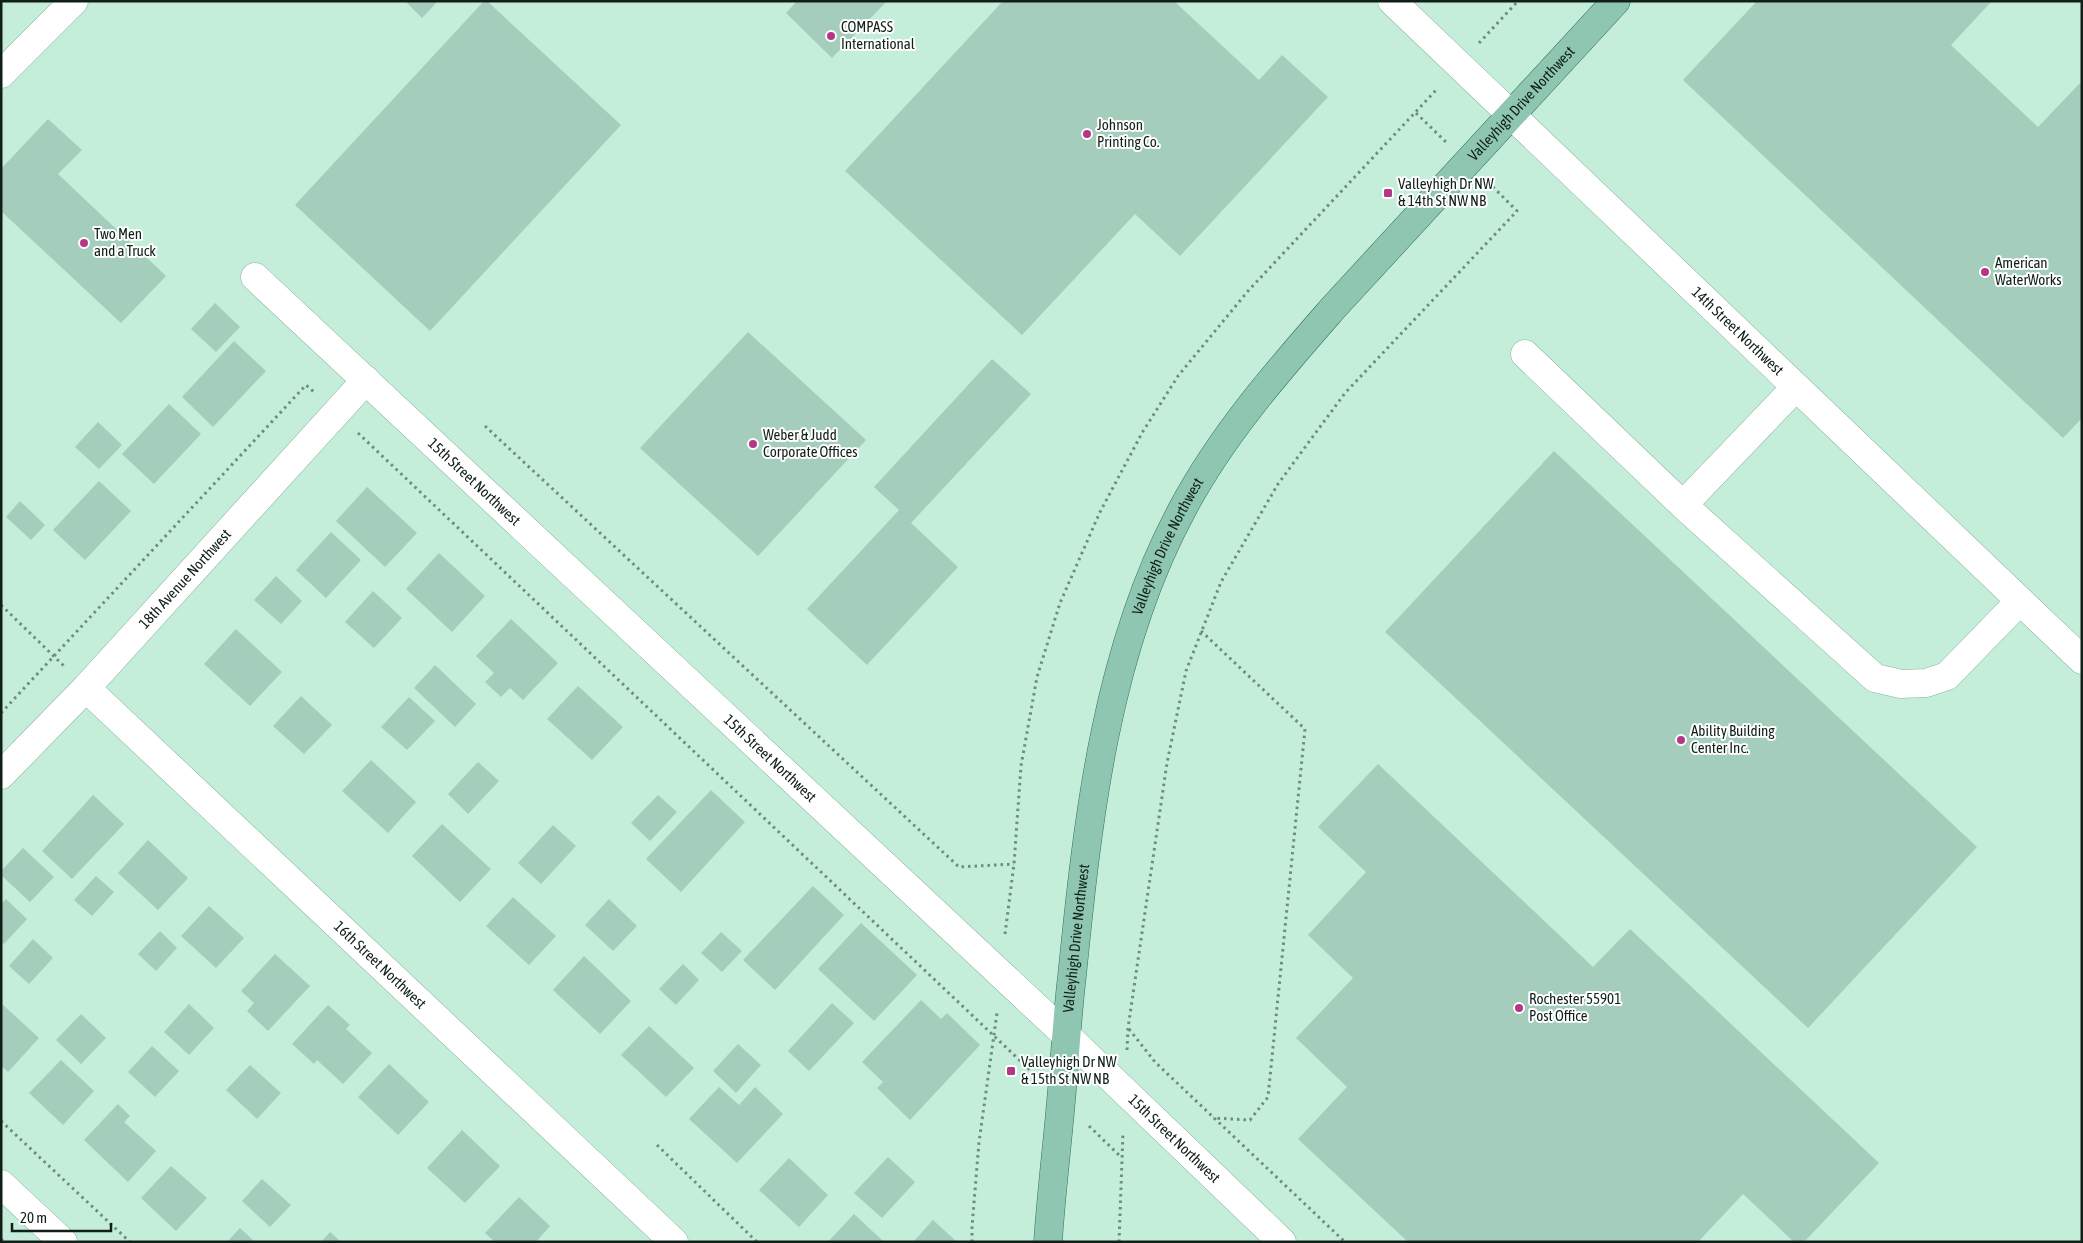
<svg xmlns="http://www.w3.org/2000/svg" width="2083" height="1243" viewBox="0 0 2083 1243" font-family="'Asap Condensed',sans-serif">
  <rect width="100%" height="100%" fill="#c4edda"/>
  <g fill="#a5cdbb">
    <path d="M405 1H438L422 18Z"/>
    <path d="M484 1H487L621 125 430 331 295 205Z"/>
    <path d="M797 1H887L832 58 786 13Z"/>
    <path d="M1003 1H1174L1259 80 1282 55 1328 97 1180 256 1135 214 1022 335 845 171Z"/>
    <path d="M1757 1H1992L1951 45 2038 127 2082 81V418L2063 438 1683 80Z"/>
    <path d="M48 119 82 150 58 174 166 276 121 323 1 211V169Z"/>
    <path d="M215 303 240 327 216 352 191 329Z"/>
    <path d="M748 332 866 440 758 556 640 448Z"/>
    <path d="M234 341 266 371 213 427 182 397Z"/>
    <path d="M992 359 1031 394 911 523 958 567 867 665 807 609 899 510 874 487Z"/>
    <path d="M169 404 201 434 154 484 122 454Z"/>
    <path d="M98 422 122 445 99 469 75 447Z"/>
    <path d="M1554 451 1977 847 1808 1028 1385 632Z"/>
    <path d="M99 481 131 511 85 560 53 530Z"/>
    <path d="M367 487 417 533 385 567 336 521Z"/>
    <path d="M20 501 45 525 31 540 6 517Z"/>
    <path d="M331 532 361 560 326 598 296 570Z"/>
    <path d="M439 553 485 596 452 632 406 589Z"/>
    <path d="M276 576 302 601 281 624 254 600Z"/>
    <path d="M373 591 402 618 374 648 345 622Z"/>
    <path d="M511 619 558 663 523 700 510 688 501 697 485 682 494 673 476 656Z"/>
    <path d="M236 629 282 672 250 706 204 664Z"/>
    <path d="M435 665 476 704 455 727 414 688Z"/>
    <path d="M578 686 623 727 592 760 547 719Z"/>
    <path d="M301 696 332 725 304 754 273 726Z"/>
    <path d="M409 697 435 721 407 750 381 727Z"/>
    <path d="M371 760 416 802 388 833 342 791Z"/>
    <path d="M478 762 499 781 468 814 448 794Z"/>
    <path d="M1378 764 1593 967 1630 929 1879 1163 1804 1242H1794L1743 1194 1698 1242H1408L1298 1139 1347 1087 1296 1038 1353 978 1308 935 1366 872 1318 827Z"/>
    <path d="M711 790 745 822 681 892 646 859Z"/>
    <path d="M93 795 124 824 72 879 42 851Z"/>
    <path d="M658 795 677 812 650 841 631 823Z"/>
    <path d="M442 824 491 869 460 902 412 856Z"/>
    <path d="M553 825 576 846 541 884 518 863Z"/>
    <path d="M148 840 188 878 158 910 118 873Z"/>
    <path d="M23 848 54 877 30 902 1 875V871Z"/>
    <path d="M96 876 114 892 92 916 74 900Z"/>
    <path d="M813 886 844 915 775 990 743 960Z"/>
    <path d="M513 897 556 936 529 965 486 926Z"/>
    <path d="M6 899 27 919 4 944 1 942V904Z"/>
    <path d="M609 899 637 926 613 951 585 925Z"/>
    <path d="M209 906 244 938 216 968 181 936Z"/>
    <path d="M861 923 917 975 874 1021 818 969Z"/>
    <path d="M160 931 177 948 156 971 138 954Z"/>
    <path d="M721 932 742 951 722 972 701 953Z"/>
    <path d="M33 939 53 958 29 984 9 966Z"/>
    <path d="M275 954 310 986 268 1031 247 1011 254 1003 241 991Z"/>
    <path d="M584 956 631 1001 600 1034 553 990Z"/>
    <path d="M683 964 699 980 676 1005 659 989Z"/>
    <path d="M921 1000 941 1019 947 1013 980 1045 910 1120 877 1088 883 1082 862 1062Z"/>
    <path d="M1 1003 39 1038 8 1072 1 1066Z"/>
    <path d="M832 1003 854 1023 809 1071 788 1051Z"/>
    <path d="M189 1004 214 1028 189 1055 164 1032Z"/>
    <path d="M328 1005 350 1025 346 1029 372 1053 343 1084 317 1060 314 1064 292 1044Z"/>
    <path d="M81 1014 106 1038 81 1064 56 1040Z"/>
    <path d="M649 1026 694 1068 666 1097 621 1055Z"/>
    <path d="M738 1044 761 1065 736 1093 713 1071Z"/>
    <path d="M152 1046 179 1071 155 1097 128 1072Z"/>
    <path d="M61 1060 94 1091 63 1125 29 1093Z"/>
    <path d="M389 1064 429 1102 398 1135 358 1097Z"/>
    <path d="M250 1065 281 1093 257 1119 226 1090Z"/>
    <path d="M719 1087 739 1105 755 1087 783 1114 737 1163 689 1119Z"/>
    <path d="M118 1104 130 1116 124 1122 156 1151 128 1182 84 1140Z"/>
    <path d="M462 1130 500 1166 465 1203 427 1168Z"/>
    <path d="M888 1157 915 1182 882 1218 854 1193Z"/>
    <path d="M789 1158 828 1195 799 1227 759 1190Z"/>
    <path d="M171 1166 207 1198 176 1231 141 1198Z"/>
    <path d="M262 1179 291 1205 270 1227 242 1201Z"/>
    <path d="M519 1197 550 1226 536 1242H495L485 1233Z"/>
    <path d="M854 1214 884 1242H828Z"/>
    <path d="M933 1220 957 1242H913Z"/>
    <path d="M240 1228 255 1242H227Z"/>
    <path d="M330 1232 341 1242H321Z"/>
  </g>
  <g fill="none" stroke-linecap="round" stroke-linejoin="round">
    <defs>
      <g id="minor">
        <path id="s1" d="M1392 1 2082 660"/>
        <path d="M1 74 74 1"/>
        <path id="s2" d="M255 277 1066 1035 1282 1242"/>
        <path d="M1525 354 1683 505 1875 678 1901 684 1926 683 1947 676 2019 602"/>
        <path d="M1683 505 1796 387"/>
        <path id="s3" d="M86 688 674 1242"/>
        <path id="s4" d="M1 775 86 688 366 380"/>
        <path d="M1 1184 63 1242"/>
      </g>
      <g id="major">
        <path id="s5" d="M1048 1242C1051 1195 1057 1148 1061 1101 1065 1059 1067 1017 1072 976 1088 817 1106 650 1183 508 1223 433 1279 370 1334 307L1616 1"/>
      </g>
    </defs>
    <use href="#minor" stroke="#8bb3a1" stroke-width="29"/>
    <use href="#major" stroke="#30735a" stroke-width="29"/>
    <g stroke="#6f8c7e" stroke-width="3" stroke-dasharray="2.5 4" stroke-linecap="butt">
      <path d="M1479 43 1518 1"/>
      <path d="M1416 113 1446 142"/>
      <path d="M485 426 959 867 1014 864"/>
      <path d="M358 433 1032 1072"/>
      <path d="M1 605 65 667"/>
      <path d="M1201 631 1305 729 1268 1097 1250 1120 1213 1118"/>
      <path d="M1 713 306 385 315 393"/>
      <path d="M1005 934 1014 864 1021 766 1037 677 1060 603 1100 512 1142 433 1178 376 1248 291 1438 88"/>
      <path d="M1129 1029 1155 1062 1345 1242"/>
      <path d="M1127 1050 1128 1028 1167 763 1186 671 1221 582 1278 484 1345 393 1517 211 1490 184"/>
      <path d="M1 1121 130 1242"/>
      <path d="M1089 1126 1121 1157"/>
      <path d="M657 1145 757 1242"/>
      <path d="M1 1239 4 1242"/>
      <path d="M972 1242V1227L979 1142 997 1013"/>
      <path d="M1119 1242 1123 1133"/>
    </g>
    <use href="#minor" stroke="#fff" stroke-width="28"/>
    <use href="#major" stroke="#8ec6b1" stroke-width="28"/>
  </g>
  <g fill="#b43786" stroke="#fff" stroke-width="2">
    <circle cx="831" cy="36" r="5"/>
    <circle cx="1087" cy="134" r="5"/>
    <rect x="1383" y="188" width="10" height="10" rx="2.5"/>
    <circle cx="84" cy="243" r="5"/>
    <circle cx="1985" cy="272" r="5"/>
    <circle cx="753" cy="444" r="5"/>
    <circle cx="1681" cy="740" r="5"/>
    <circle cx="1519" cy="1008" r="5"/>
    <rect x="1006" y="1066" width="10" height="10" rx="2.5"/>
  </g>
  <g text-anchor="middle" stroke-width="4" stroke-linejoin="round" paint-order="stroke">
    <g font-size="15" fill="#102019" stroke="#fff" text-anchor="start">
      <text x="841" y="32">COMPASS<tspan x="841" dy="17">International</tspan></text>
      <text x="1097" y="130">Johnson<tspan x="1097" dy="17">Printing Co.</tspan></text>
      <text x="1398" y="189">Valleyhigh Dr NW<tspan x="1398" dy="17">&amp; 14th St NW NB</tspan></text>
      <text x="94" y="239">Two Men<tspan x="94" dy="17">and a Truck</tspan></text>
      <text x="1995" y="268">American<tspan x="1995" dy="17">WaterWorks</tspan></text>
      <text x="763" y="440">Weber &amp; Judd<tspan x="763" dy="17">Corporate Offices</tspan></text>
      <text x="1691" y="736">Ability Building<tspan x="1691" dy="17">Center Inc.</tspan></text>
      <text x="1529" y="1004">Rochester 55901<tspan x="1529" dy="17">Post Office</tspan></text>
      <text x="1021" y="1067">Valleyhigh Dr NW<tspan x="1021" dy="17">&amp; 15th St NW NB</tspan></text>
    </g>
    <g font-size="15" fill="#102019" stroke="#fff">
      <text dy="5" stroke="none"><textPath href="#s5" startOffset="1280">Valleyhigh Drive Northwest</textPath></text>
      <text dy="5" stroke="none"><textPath href="#s1" startOffset="478">14th Street Northwest</textPath></text>
      <text dy="5" stroke="none"><textPath href="#s2" startOffset="300">15th Street Northwest</textPath></text>
      <text dy="5" stroke="none"><textPath href="#s5" startOffset="710">Valleyhigh Drive Northwest</textPath></text>
      <text dy="5" stroke="none"><textPath href="#s4" startOffset="269">18th Avenue Northwest</textPath></text>
      <text dy="5" stroke="none"><textPath href="#s2" startOffset="705">15th Street Northwest</textPath></text>
      <text dy="5" stroke="none"><textPath href="#s5" startOffset="305">Valleyhigh Drive Northwest</textPath></text>
      <text dy="5" stroke="none"><textPath href="#s3" startOffset="404">16th Street Northwest</textPath></text>
      <text dy="5" stroke="none"><textPath href="#s2" startOffset="1260">15th Street Northwest</textPath></text>
    </g>
  </g>
  <rect width="2083" height="1243" fill="none" stroke="#102019" stroke-width="5"/>
  <path d="M12 1223v8h99v-8" fill="none" stroke="#102019" stroke-width="2.5"/>
  <text x="20" y="1223" font-size="15" fill="#102019" stroke="#ffffff" stroke-width="4" paint-order="stroke">20 m</text>
</svg>
